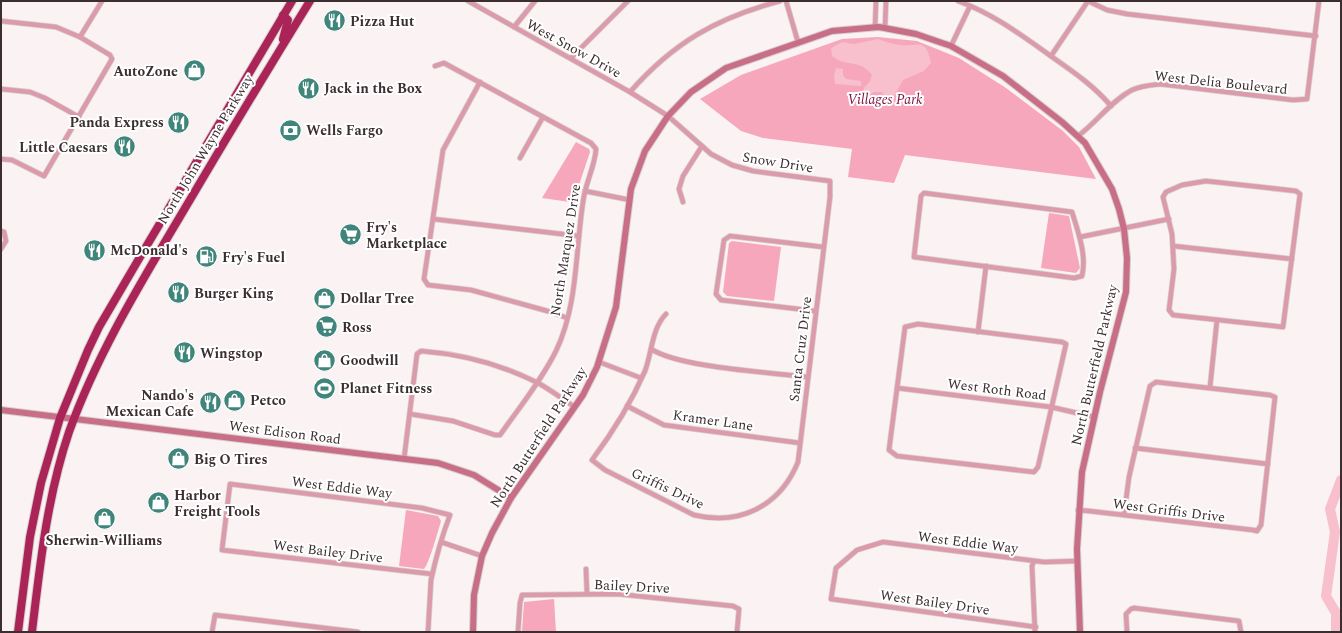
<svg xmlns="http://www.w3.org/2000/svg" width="1342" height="633" viewBox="0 0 1342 633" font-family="Spectral,serif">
  <rect width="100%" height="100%" fill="#faf2f3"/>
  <g fill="#f7a7bb">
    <path d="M878 37 917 41 959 58 1006 88 1063 131 1079 147 1096 179 905 155 894 183 848 177 852 149 763 138 741 131 700 99 741 75 842 39Z"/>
    <path d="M576 142 589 149 590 152 580 182 577 203 542 198Z"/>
    <path d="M1049 213 1069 216 1080 268 1076 273 1041 268Z"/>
    <path d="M732 241 781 247 774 301 727 296 723 292 729 243Z"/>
    <path d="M406 510 438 516 441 521C438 531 429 564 424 569L399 566Z"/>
    <path d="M554 599 556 632H522L524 602Z"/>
  </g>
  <g fill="#f8bfcc">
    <path d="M878 39C885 42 893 44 900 45 917 47 926 36 931 63L924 71 903 80 893 98H885L882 92H874L869 95 864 93V88L870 81 872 75C859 58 847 68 832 56L831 48 842 42 854 44Z"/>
    <path d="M836 68 843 69V75L846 79 861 81V86L835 84 834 76Z"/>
  </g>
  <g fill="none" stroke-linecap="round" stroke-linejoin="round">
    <path stroke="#f8bfcc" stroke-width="10" d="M1336 632V613L1326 596 1335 532 1330 509 1341 480"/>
    <defs>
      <g id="street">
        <path d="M468 1 630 92 668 116 711 154 732 165 753 171 830 181V197L798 462C780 506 740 526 694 515L605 470 592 460C613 432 631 403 645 371 652 352 652 328 666 314"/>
        <path d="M786 1 798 42"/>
        <path d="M958 1C994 14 1024 37 1055 59 1075 73 1095 87 1111 106"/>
        <path d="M1088 1 1107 10 1127 14 1316 36"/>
        <path d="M1 21 56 27 80 37 110 55 112 59 44 176 12 160 1 159"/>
        <path d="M514 27 535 1"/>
        <path d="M875 28 876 1"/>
        <path d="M885 28 886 1"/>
        <path d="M80 37 102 1"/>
        <path d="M951 46 970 6"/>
        <path d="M1051 56 1088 1"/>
        <path d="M571 58 628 1"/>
        <path d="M480 82 443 150 424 279 428 285 471 290 551 312 567 318"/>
        <path d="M1 89 30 92 45 98 79 117"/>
        <path d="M630 92C674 42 717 18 780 1"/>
        <path d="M1078 136C1097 122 1111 101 1132 90 1140 86 1151 85 1160 84L1293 100 1307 99 1319 1"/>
        <path d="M520 158 543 117"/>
        <path d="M1206 181 1296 191 1300 194 1283 327 1173 315 1169 310 1174 269 1172 234 1163 197 1166 192 1182 185Z"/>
        <path d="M585 191 630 200"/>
        <path d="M924 193 1072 212C1078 232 1087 255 1082 276L1074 278 914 257 921 196Z"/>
        <path d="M683 202 679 189 683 176 702 146"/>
        <path d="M433 219 579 236"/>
        <path d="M1 231 4 232 6 241 1 249"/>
        <path d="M1080 237 1169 219"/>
        <path d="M1173 246 1292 259"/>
        <path d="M815 311 721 300 716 294 724 240 730 236 823 247"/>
        <path d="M918 324 1062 342 1066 344 1038 467 1034 472 897 456 889 450 905 327Z"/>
        <path d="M978 332 986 266"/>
        <path d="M651 349C681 368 769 372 807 377"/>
        <path d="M599 362 641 378"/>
        <path d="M1210 387 1217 320"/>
        <path d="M897 388 1051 407 1094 417"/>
        <path d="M627 406 664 425 800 443"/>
        <path d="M410 414 453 421 495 435H500C519 408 541 381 556 351 579 303 575 247 584 196 587 180 595 165 596 149L591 143 444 63 435 66"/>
        <path d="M1135 448 1268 464"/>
        <path d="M404 459 417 354 421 351C461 354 500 364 536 382 550 389 562 399 575 407"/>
        <path d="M1078 510 1089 511 1253 530 1257 531 1261 525 1275 397 1270 395 1156 382 1150 386 1129 477 1124 515"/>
        <path d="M441 542 482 556"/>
        <path d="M1034 561 1032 566 1035 632"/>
        <path d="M586 569 587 594"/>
        <path d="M1036 627 831 599 836 568 857 550 883 542 1044 562 1078 561"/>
        <path d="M212 632 215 615 358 632"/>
        <path d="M428 632 431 580C436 557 442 536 450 515L422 508 230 484 222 550 432 574"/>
        <path d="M518 632 520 603 522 595 618 594 733 606 739 609 737 632"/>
        <path d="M1127 632 1126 614 1131 609 1134 608 1239 621 1241 632"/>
      </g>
      <g id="secondary">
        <path d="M1 410 438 463 474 475 511 498"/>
        <path d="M473 632 474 595 482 556 492 533 511 498 583 395 597 367 616 307 631 189 645 151 668 116 691 92 726 68 832 31 879 27 916 34 951 46 1003 76 1062 122 1085 143 1112 189 1119 209 1124 229 1127 258 1126 292 1100 392 1082 472 1077 549 1080 632"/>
      </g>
      <g id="highway">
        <path d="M283 39 288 20 283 15"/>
        <path d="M18 632 30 537 41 483 60 418 88 350 99 327 140 257 292 1"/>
        <path d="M32 632C40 565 47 497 69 432 96 357 137 289 178 220 221 147 265 74 310 1"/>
      </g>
    </defs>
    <use href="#street" stroke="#d8cfd0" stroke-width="6"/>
    <use href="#secondary" stroke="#d8cfd0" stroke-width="8"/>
    <use href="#highway" stroke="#d8cfd0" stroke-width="10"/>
    <use href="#street" stroke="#db9bab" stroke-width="4.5"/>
    <use href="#secondary" stroke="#c96e87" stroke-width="6"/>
    <use href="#highway" stroke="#ab2458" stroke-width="8"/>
  </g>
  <defs>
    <symbol id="restaurant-disc" viewBox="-11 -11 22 22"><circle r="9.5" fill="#40857b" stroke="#fff"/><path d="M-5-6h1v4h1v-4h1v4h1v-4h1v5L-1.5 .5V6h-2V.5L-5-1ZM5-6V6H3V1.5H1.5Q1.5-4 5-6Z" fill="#fff"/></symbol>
    <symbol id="shop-disc" viewBox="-11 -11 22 22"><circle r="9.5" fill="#40857b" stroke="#fff"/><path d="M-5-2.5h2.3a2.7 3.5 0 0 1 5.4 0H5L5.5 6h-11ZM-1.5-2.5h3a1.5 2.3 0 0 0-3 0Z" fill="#fff"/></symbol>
    <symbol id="bank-disc" viewBox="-11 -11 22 22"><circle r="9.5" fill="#40857b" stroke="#fff"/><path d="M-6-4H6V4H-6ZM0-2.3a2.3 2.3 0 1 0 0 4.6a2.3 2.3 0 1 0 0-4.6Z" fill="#fff"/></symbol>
    <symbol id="supermarket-disc" viewBox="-11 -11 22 22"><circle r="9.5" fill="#40857b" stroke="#fff"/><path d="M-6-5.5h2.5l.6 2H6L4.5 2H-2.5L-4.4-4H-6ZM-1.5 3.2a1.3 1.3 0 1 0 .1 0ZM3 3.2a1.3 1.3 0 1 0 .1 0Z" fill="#fff"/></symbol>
    <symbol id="fuel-disc" viewBox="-11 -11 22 22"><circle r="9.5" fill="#40857b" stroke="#fff"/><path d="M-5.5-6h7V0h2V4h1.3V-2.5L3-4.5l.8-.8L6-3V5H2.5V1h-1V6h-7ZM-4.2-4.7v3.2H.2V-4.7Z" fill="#fff"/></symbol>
    <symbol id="stadium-disc" viewBox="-11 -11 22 22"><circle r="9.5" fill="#40857b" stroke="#fff"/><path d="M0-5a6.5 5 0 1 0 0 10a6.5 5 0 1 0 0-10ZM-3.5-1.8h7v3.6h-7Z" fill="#fff"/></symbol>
  </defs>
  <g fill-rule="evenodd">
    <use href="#restaurant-disc" x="322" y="8" width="25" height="25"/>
    <use href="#shop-disc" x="182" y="58" width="25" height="25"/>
    <use href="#restaurant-disc" x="296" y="76" width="25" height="25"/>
    <use href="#restaurant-disc" x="166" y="110" width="25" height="25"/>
    <use href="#bank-disc" x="278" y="118" width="25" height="25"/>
    <use href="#restaurant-disc" x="112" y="134" width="25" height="25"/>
    <use href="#supermarket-disc" x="338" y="222" width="25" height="25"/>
    <use href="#restaurant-disc" x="82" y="238" width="25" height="25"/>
    <use href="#fuel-disc" x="194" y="244" width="25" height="25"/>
    <use href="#restaurant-disc" x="166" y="280" width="25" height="25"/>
    <use href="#shop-disc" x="312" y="286" width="25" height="25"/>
    <use href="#supermarket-disc" x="314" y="314" width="25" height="25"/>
    <use href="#restaurant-disc" x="172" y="340" width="25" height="25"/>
    <use href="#shop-disc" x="312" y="348" width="25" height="25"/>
    <use href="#stadium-disc" x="312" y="376" width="25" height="25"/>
    <use href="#shop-disc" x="222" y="388" width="25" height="25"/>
    <use href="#restaurant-disc" x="198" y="390" width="25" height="25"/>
    <use href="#shop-disc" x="166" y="446" width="25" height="25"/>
    <use href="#shop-disc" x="146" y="490" width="25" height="25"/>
    <use href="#shop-disc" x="92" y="506" width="25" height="25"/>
  </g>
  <g text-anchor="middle" stroke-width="4" stroke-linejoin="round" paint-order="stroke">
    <g font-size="14" font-weight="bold" fill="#3b2d30" stroke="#fff" text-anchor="start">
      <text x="350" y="26">Pizza Hut</text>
      <text x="178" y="76" text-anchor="end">AutoZone</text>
      <text x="324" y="93">Jack in the Box</text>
      <text x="164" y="127" text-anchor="end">Panda Express</text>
      <text x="306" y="135">Wells Fargo</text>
      <text x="108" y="152" text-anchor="end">Little Caesars</text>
      <text x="366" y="232">Fry's<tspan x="366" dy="16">Marketplace</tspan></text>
      <text x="110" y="255">McDonald's</text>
      <text x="222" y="262">Fry's Fuel</text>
      <text x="194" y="298">Burger King</text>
      <text x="340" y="303">Dollar Tree</text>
      <text x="342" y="332">Ross</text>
      <text x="200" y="358">Wingstop</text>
      <text x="340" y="365">Goodwill</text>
      <text x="340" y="393">Planet Fitness</text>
      <text x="194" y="400" text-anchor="end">Nando's<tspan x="194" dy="16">Mexican Cafe</tspan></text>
      <text x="250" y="405">Petco</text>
      <text x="194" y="464">Big O Tires</text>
      <text x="174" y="500">Harbor<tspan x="174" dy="16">Freight Tools</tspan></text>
      <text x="104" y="545" text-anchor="middle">Sherwin-Williams</text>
    </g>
    <g font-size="14" fill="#3b2d30" stroke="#fff">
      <text transform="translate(574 48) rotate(29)" y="5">West Snow Drive</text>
      <text transform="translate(1221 82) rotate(6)" y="5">West Delia Boulevard</text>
      <text transform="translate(205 149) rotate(-59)" y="5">North John Wayne Parkway</text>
      <text transform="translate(778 162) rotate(9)" y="5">Snow Drive</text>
      <text transform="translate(565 250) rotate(-81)" y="5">North Marquez Drive</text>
      <text transform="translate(800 349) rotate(-83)" y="5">Santa Cruz Drive</text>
      <text transform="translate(1094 365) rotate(-77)" y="5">North Butterfield Parkway</text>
      <text transform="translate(997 389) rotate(7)" y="5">West Roth Road</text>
      <text transform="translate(713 420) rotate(8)" y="5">Kramer Lane</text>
      <text transform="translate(285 432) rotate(7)" y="5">West Edison Road</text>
      <text transform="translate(538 437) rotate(-57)" y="5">North Butterfield Parkway</text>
      <text transform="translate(342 487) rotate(7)" y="5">West Eddie Way</text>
      <text transform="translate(668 488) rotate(25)" y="5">Griffis Drive</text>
      <text transform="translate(1169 510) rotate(7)" y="5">West Griffis Drive</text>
      <text transform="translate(968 542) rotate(7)" y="5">West Eddie Way</text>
      <text transform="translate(328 551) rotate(7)" y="5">West Bailey Drive</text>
      <text transform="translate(632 586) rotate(3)" y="5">Bailey Drive</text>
      <text transform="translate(935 602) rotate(8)" y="5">West Bailey Drive</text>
    </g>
    <g font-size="14" font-style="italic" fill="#7e123e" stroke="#fff">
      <text x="885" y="104">Villages Park</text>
    </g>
  </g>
  <rect width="1342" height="633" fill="none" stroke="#3b2d30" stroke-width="4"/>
</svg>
